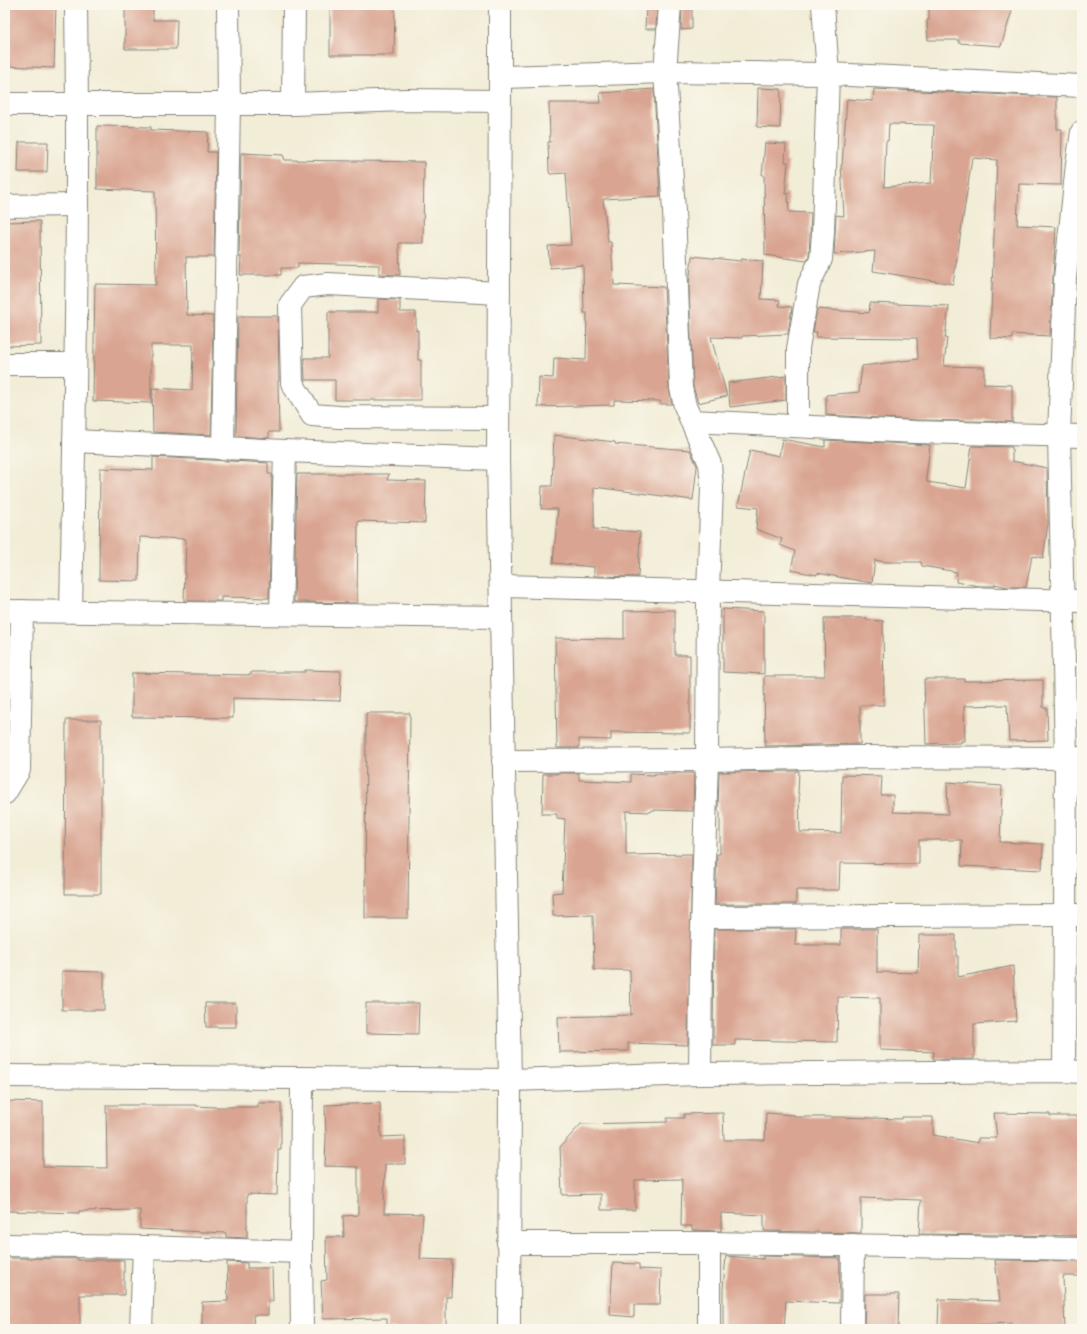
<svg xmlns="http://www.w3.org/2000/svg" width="1087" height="1334" viewBox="0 0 1087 1334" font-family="'Playpen Sans',sans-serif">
  <rect width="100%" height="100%" fill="#fbf7ec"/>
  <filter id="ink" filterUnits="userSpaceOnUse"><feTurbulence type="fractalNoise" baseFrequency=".025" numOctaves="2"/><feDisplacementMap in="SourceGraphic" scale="8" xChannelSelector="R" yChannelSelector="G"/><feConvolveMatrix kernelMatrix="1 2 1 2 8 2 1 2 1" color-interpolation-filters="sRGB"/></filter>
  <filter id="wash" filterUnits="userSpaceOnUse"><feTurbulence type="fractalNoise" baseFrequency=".012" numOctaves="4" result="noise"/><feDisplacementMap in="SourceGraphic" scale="16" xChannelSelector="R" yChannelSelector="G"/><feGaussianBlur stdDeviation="0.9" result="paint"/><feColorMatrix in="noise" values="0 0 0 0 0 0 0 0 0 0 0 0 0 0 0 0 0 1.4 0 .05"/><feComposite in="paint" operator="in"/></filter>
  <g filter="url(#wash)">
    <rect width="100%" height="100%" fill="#f2edd7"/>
    <g id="blocks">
      <g fill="#d9a491" fill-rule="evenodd">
        <path d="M5 5H56L54 68 5 66Z"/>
        <path d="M125 5H153V20H177L176 49H125Z"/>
        <path d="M330 5H395L394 55H330Z"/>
        <path d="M929 5H989L1012 11 1001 46 959 43V40H928L927 20H929Z"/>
        <path d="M646 6 657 7 656 29H645Z"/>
        <path d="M682 6H692V29L681 30Z"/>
        <path d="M758 88 781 89 780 128 757 127Z"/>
        <path d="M654 89 660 196 603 199 608 242H611L614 285 664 287 669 388 672 404H661L660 401 614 400V405L538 407 539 377 553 378 554 358 586 360 587 313H584L583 265 550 268 548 246 571 245 566 173 550 174 549 171 548 142H550L549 103H601L600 93Z"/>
        <path d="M874 89 1057 97V129H1062L1061 185 1019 184 1017 225 1056 227 1053 277 1050 336 1012 334V339L990 338 997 160 972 158 953 284 873 271 875 251 834 254 836 215 844 216 841 165H842L847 99 873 101ZM889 124 934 125 931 183 884 187 886 141H888Z"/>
        <path d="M97 126 151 127V130L208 132 207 152H216L214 257H186L187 315 213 316 211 435 153 432 152 388 192 390 193 345H151V403L93 401 95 284 156 285 155 191 97 189Z"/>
        <path d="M19 142H48L47 172H18Z"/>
        <path d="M765 143 786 144 785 162H788L785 194 788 193 789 212 811 213 809 256 806 261 765 255 764 175H762Z"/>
        <path d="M241 153 283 155 285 160 424 162 423 243H399L400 275 379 274V265L298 263V268H281V275H240L241 257H239Z"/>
        <path d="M40 221 41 345 5 346V222Z"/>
        <path d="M692 256 741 261V259L763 261 761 299 780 300 779 306 792 307 788 334 742 336V338L711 337 727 396 698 403 693 386 689 285Z"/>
        <path d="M378 299 400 300V312H416V331L418 330V360H421V400H335V380H305L304 358H328V312H378Z"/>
        <path d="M870 303 949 306 945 338H947L944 366 984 367V384L1012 385V422L915 420 826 415V395L859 392 862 366 918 359 917 338 816 337 817 332H813L817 309 869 313Z"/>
        <path d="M238 316H278L279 381H278L279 432H269V438L236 436Z"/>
        <path d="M786 376V400L730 407 728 383Z"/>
        <path d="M554 435 615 442V444L690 450 697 466 693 500 594 487V529L640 532 638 577 594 576V567L553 563 558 509H541L542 486H552Z"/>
        <path d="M782 439 825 447V440L930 445 926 478H927V482L966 488 972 446 1012 447V461L1047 468 1048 524 1043 558 1032 556 1026 587H1007L995 584V586H979L956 582 957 572 922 566 921 562H885L875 560 872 583 817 573V575L791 570 795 551 780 545 782 539 756 529 758 508 738 506 750 450 779 456Z"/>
        <path d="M153 457 268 463V474H272L269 598 221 597V601H184L186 539 140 537 139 581 99 580 100 468 153 470Z"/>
        <path d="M297 474H389L387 480 426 481 425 523 358 521 357 603 294 602Z"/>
        <path d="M723 609 764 611V674L723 672Z"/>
        <path d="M675 610V655H690V733L611 732V740L579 739V748H557L555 638 624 639V611Z"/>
        <path d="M824 618H867V620L883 621 884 705H860V744L765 746 764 676H825Z"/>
        <path d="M305 670 341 671 340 701 233 698V718L132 717V673L251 675V672H305Z"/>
        <path d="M924 679H964V681L1043 680V708H1047L1048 740 1009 741 1007 705 964 706 965 741H961V743L926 744Z"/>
        <path d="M366 713H410L408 918H365Z"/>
        <path d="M66 720H101V894H65Z"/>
        <path d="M799 771 798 794H799L800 832 841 833 842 775 882 776 881 795H893V812L948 814 947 782 1002 786 1000 842 1043 844 1042 870 961 866 962 840H919V864L840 863 839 890H796V904H715L717 854H720V812L718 811 719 772Z"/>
        <path d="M557 773H579V780L631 782V774L654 775V774H676V773H694L693 811 651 810V812L626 811V855L692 854 688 1045 628 1043V1051L559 1052 558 1017 631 1015 630 970H594L593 915 553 916 552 893 562 892 565 819 557 818V814H542L543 774H557Z"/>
        <path d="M714 929H796L795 945H841V929H877V972L918 973 919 935H956V956H958V977L1013 966 1016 1021 974 1024V1059H933L934 1052 880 1050V998L838 997 837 1042 735 1040V1045H713Z"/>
        <path d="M62 971 104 972V1010H62Z"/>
        <path d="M205 1003H236V1027H206Z"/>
        <path d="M366 1003H419L418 1034 366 1033Z"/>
        <path d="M5 1101 43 1102V1167L107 1168 106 1105H196V1106L216 1107H258V1103H281V1150H278L277 1195 247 1194V1238L226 1237V1233L140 1229V1210L79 1211V1213L7 1211V1188H5Z"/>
        <path d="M380 1103 381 1137 405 1136V1164H385L384 1213 423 1214 420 1259 452 1260 451 1297H446V1329H387V1318L323 1319 321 1281 327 1280 326 1237H344L343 1216 358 1215V1167L325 1166 326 1137 325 1105Z"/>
        <path d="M723 1113 724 1140H765L766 1113 795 1115V1117H840L902 1119V1117H933V1135L978 1143V1138H997L994 1113 1050 1114V1116H1081V1128H1082V1236L919 1234 921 1200 861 1198V1233L764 1231V1215L721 1213V1231L692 1230V1226H681L682 1179 635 1180V1210H601V1194L562 1195 560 1147 581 1124 667 1122V1118H684V1114Z"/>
        <path d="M726 1256 763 1259V1256L840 1258 839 1303 786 1301 784 1329H723V1288Z"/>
        <path d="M5 1258 78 1259V1260H124V1295H80V1329H5Z"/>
        <path d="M995 1260 1082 1261V1276H1063L1065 1329H1011V1323L938 1327 939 1299 1000 1301Z"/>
        <path d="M227 1262 247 1263V1268H272L273 1301H268V1315H253L254 1329H202V1302L228 1301Z"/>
        <path d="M613 1263 639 1264V1269L661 1270 660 1305H634V1317L610 1315Z"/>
        <path d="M865 1294H899L898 1329H864Z"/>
      </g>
    </g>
  </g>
  <g filter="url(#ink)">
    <use href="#blocks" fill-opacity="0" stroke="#87847a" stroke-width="1"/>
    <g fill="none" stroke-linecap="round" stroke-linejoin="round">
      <defs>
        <g id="minor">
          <path d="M500 5V77L498 459 510 1080 509 1329"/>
          <path d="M670 5 665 72 674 211 681 388 685 406 710 464 712 487 708 591 707 760 701 961 700 1074"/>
          <path d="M500 77 665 72 828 74 1082 86"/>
          <path d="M5 104H293L406 100 500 101"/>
          <path d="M293 104 294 5"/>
          <path d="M5 206 76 205"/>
          <path d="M5 364H75"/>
          <path d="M498 418 339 417 312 415 292 383 290 305 303 287 328 284 499 293"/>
          <path d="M691 421 915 432 1082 436"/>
          <path d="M798 426V348L809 284 821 259 823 233 828 74 823 5"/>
          <path d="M74 441 285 451 498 459"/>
          <path d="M223 449 229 104 228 5"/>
          <path d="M501 586 1082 601"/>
          <path d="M5 611 501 617"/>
          <path d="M71 611C75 409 79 207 76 5"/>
          <path d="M281 614 285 451"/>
          <path d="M503 761 707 760 853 757 1082 758"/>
          <path d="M5 793 19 770 22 611"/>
          <path d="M703 917 1082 915"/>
          <path d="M1064 1071 1066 758 1059 435 1065 278 1077 164 1082 132"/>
          <path d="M5 1076 302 1078 510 1080 700 1074 1064 1071 1082 1072"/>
          <path d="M302 1078 301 1252 302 1329"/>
          <path d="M508 1243H709L1082 1249"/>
          <path d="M709 1243V1329"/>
          <path d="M5 1245 144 1247 301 1252"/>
          <path d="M141 1329 144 1247"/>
          <path d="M852 1329 853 1245"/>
        </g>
      </defs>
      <use href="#minor" stroke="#87847a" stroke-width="24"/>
      <use href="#minor" stroke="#fff" stroke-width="22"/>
    </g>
  </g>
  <rect width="1087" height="1334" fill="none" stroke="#fbf7ec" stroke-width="20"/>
</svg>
